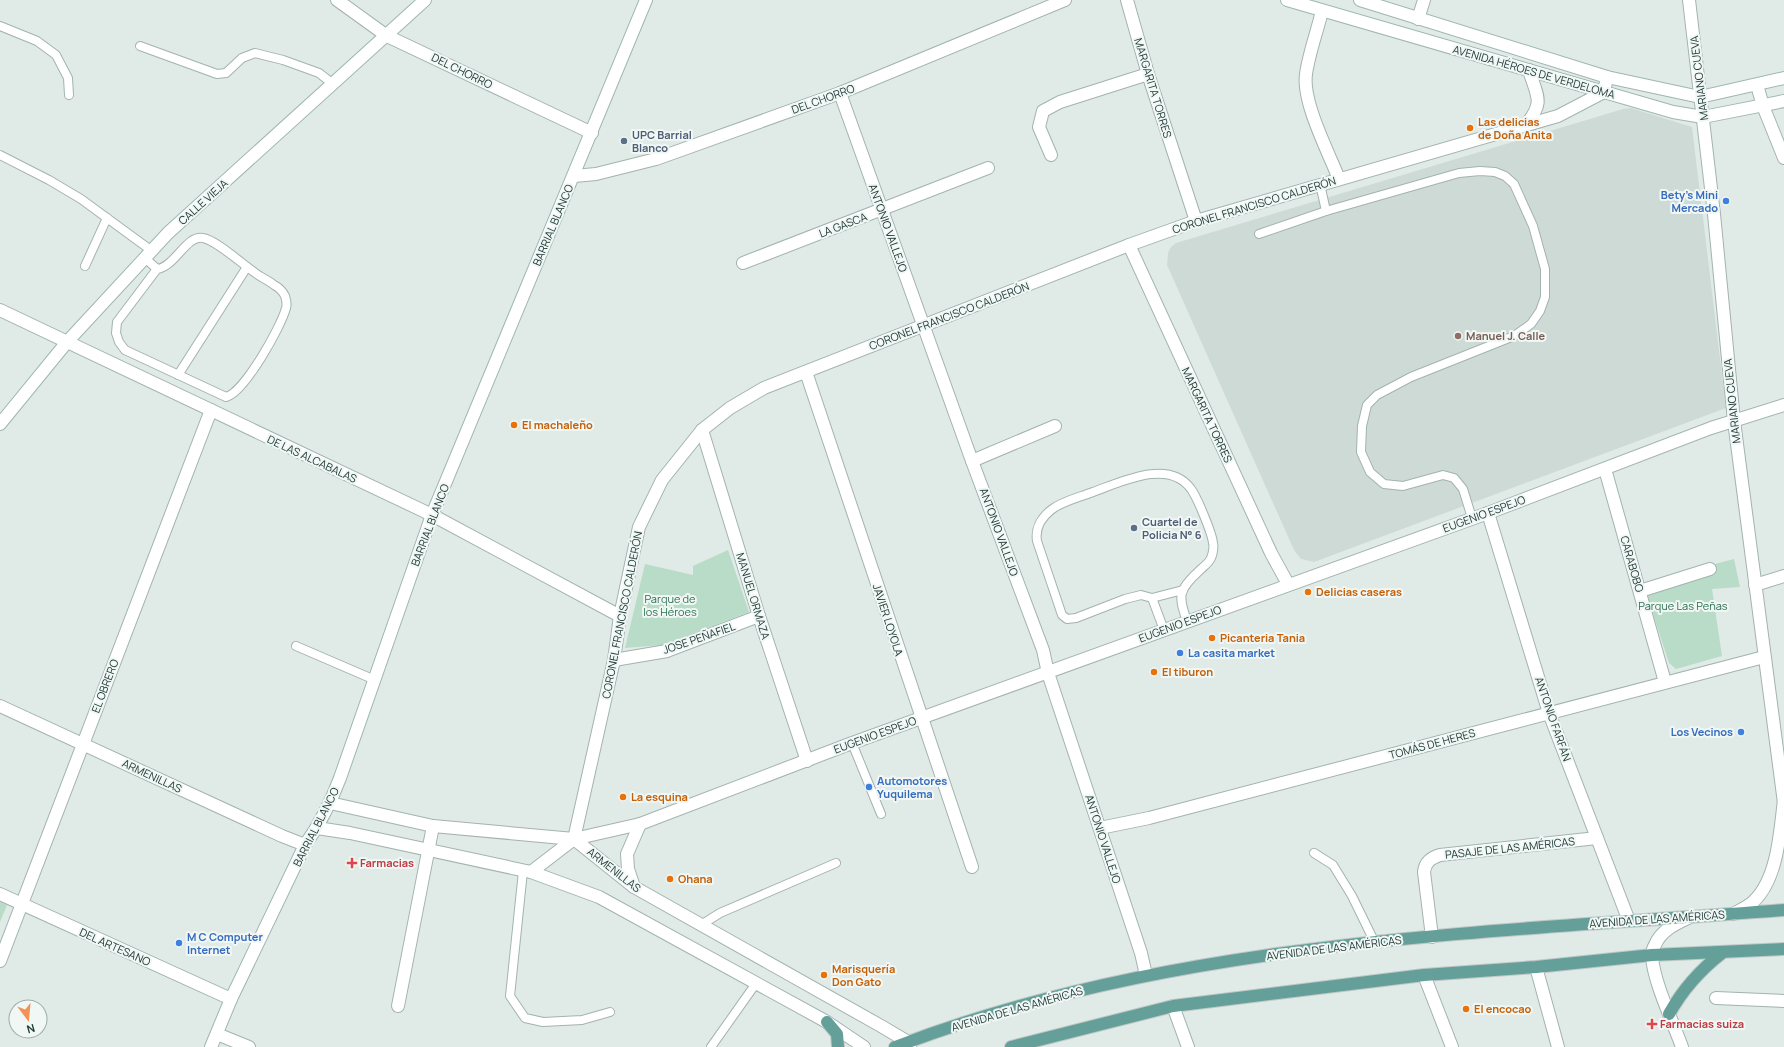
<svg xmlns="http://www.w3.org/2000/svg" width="1784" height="1047" viewBox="0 0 1784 1047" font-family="Manrope,sans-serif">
  <rect width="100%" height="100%" fill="#e0ebe7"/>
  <path fill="#cedad6" d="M1631 108 1692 127 1726 408 1314 562 1301 559 1294 550 1167 265 1168 253 1171 247 1176 243 1623 109Z"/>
  <g fill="#b8dcc7">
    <path d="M728 550 749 612 663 645 625 648 645 564 693 575V566Z"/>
    <path d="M1734 559 1740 587 1712 589 1722 656 1676 669 1669 663 1643 583Z"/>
    <path d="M0 902 7 905 0 922Z"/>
  </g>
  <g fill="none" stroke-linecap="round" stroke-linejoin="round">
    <defs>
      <g id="service">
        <path d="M0 26 37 41 56 55 68 78 69 95"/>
        <path d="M140 46 217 74 226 73 242 58 255 53 283 60 319 73 333 84"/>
        <path d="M0 155 49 180 81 199 152 251"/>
        <path d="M1320 184 1326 211 1459 173 1480 171 1495 172 1505 176 1514 184 1533 226 1545 269V297L1540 311 1531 324 1514 336 1411 377 1377 395 1367 405 1362 426 1361 452 1370 472 1384 484 1403 486 1443 475 1454 478 1463 489 1472 518"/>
        <path d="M1259 234 1326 211"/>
        <path d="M145 258 157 269C175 267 187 234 203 238 216 240 242 264 254 272 260 277 268 280 274 285 278 287 283 292 285 296 286 299 287 305 286 308 281 327 244 393 226 397L125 350 119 342 116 333 117 322 157 269"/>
        <path d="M85 266 107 218"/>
        <path d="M178 375 247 267"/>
        <path d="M1152 598 1183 590"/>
        <path d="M1164 630 1152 598 1141 595 1125 599 1076 618 1067 619 1062 615 1037 541C1035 529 1041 518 1051 510 1062 501 1080 497 1093 492 1121 482 1169 458 1191 489 1197 497 1212 533 1213 543 1214 546 1213 554 1211 558 1209 563 1203 567 1199 571 1178 590 1178 596 1187 621"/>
        <path d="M296 646 375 680"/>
        <path d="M852 743 881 814"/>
        <path d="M1314 853 1333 865 1352 896 1375 943"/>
        <path d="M523 871 510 996 525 1018 543 1022 582 1020 610 1012"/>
        <path d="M701 925 720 913 836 863"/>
        <path d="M711 1047 757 982"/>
      </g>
      <g id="minor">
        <path d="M337 0 387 36 592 133"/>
        <path d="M1127 0 1148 74 1196 221"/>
        <path d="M1689 0 1714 214 1734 421 1784 803"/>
        <path d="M1322 11C1317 32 1309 53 1306 74 1302 102 1328 151 1339 179"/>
        <path d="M1418 19 1424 0"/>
        <path d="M1757 85 1763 106 1784 158"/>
        <path d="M840 93 972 461 1043 650 1048 673 1141 953 1146 975"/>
        <path d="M1526 125C1545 101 1537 97 1529 70"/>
        <path d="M1051 155 1039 127 1043 111 1060 102 1148 74"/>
        <path d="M574 176 596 174 656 159 840 93 1065 0"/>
        <path d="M1129 245 1271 553 1288 584"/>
        <path d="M743 263 988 168"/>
        <path d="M0 310 432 515 620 616"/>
        <path d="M806 372 972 867"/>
        <path d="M702 430 759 616 807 761"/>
        <path d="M972 461 1055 426"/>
        <path d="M1605 469 1665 682"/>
        <path d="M1488 513 1549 713 1629 921"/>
        <path d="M1755 585 1784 576"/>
        <path d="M1640 591 1710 569"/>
        <path d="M614 660 667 651 759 616"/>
        <path d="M0 706 282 836 305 845"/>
        <path d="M1100 828 1149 818 1764 657"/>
        <path d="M574 839 614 660 620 616 639 527 662 480 702 430 730 408 764 388 1129 245 1196 221 1558 116 1604 92 1607 77"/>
        <path d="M531 872 574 839 640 824 852 743 1488 513 1711 428 1784 405"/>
        <path d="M0 894 231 999"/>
        <path d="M1733 914C1740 910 1748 907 1754 901 1778 878 1780 831 1784 800"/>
        <path d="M1432 937 1424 872C1425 862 1431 858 1440 855L1597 838"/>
        <path d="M0 961 211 410"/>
        <path d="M1536 967 1558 1047"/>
        <path d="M1424 975 1452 1047"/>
        <path d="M1716 998 1784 1001"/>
        <path d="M398 1006 433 826"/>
        <path d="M1173 1006 1188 1047"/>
        <path d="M217 1034 249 1047"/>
      </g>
      <g id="tertiary">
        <path d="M330 803 433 826 574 839 634 887 881 1026 908 1042 910 1047"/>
        <path d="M317 828 350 833 531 872 599 897 827 1022 864 1047"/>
        <path d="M634 887 628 869 627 854 640 824"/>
        <path d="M1682 1047C1673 1022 1654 983 1652 957 1652 953 1653 948 1655 945 1661 930 1677 923 1690 917"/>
      </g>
      <g id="secondary">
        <path d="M1287 0 1673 112 1703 117 1784 101"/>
        <path d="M1360 0 1607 77 1700 97 1784 78"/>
        <path d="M0 424 67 342 168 233 425 0"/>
        <path d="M211 1047 231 999 305 845C320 824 331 802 340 778L432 515 646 0"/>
      </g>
      <g id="primary">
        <path d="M1669 1014C1683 989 1700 970 1722 953"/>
        <path d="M827 1022 837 1034 838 1047"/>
        <path d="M895 1047C1175 939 1488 933 1784 910"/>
        <path d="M1011 1047 1173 1006 1424 975 1536 967 1652 955 1784 949"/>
      </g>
    </defs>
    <use href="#service" stroke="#a3b3af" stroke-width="10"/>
    <use href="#minor" stroke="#a3b3af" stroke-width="14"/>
    <use href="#tertiary" stroke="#a3b3af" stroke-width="14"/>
    <use href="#secondary" stroke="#9fb6b1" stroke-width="14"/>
    <use href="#primary" stroke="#c1c8c7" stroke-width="14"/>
    <use href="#service" stroke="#fff" stroke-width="8"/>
    <use href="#minor" stroke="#fff" stroke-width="12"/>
    <use href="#tertiary" stroke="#fff" stroke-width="12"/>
    <use href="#secondary" stroke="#fff" stroke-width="12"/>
    <use href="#primary" stroke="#64a099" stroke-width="12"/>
  </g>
  <g fill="#e8710a" stroke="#f0f7f5" stroke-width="1.5">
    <circle cx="1470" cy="128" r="4"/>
    <circle cx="514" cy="425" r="4"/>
    <circle cx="1308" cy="592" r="4"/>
    <circle cx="1212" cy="638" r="4"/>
    <circle cx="1154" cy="672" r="4"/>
    <circle cx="623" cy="797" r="4"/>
    <circle cx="670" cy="879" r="4"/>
    <circle cx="824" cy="975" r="4"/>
    <circle cx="1466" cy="1009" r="4"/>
  </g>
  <g fill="#5c6f8a" stroke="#f0f7f5" stroke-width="1.5">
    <circle cx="624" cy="141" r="4"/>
    <circle cx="1134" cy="528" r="4"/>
  </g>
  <g fill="#3f7fe0" stroke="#f0f7f5" stroke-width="1.5">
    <circle cx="1726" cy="201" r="4"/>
    <circle cx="1180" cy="653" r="4"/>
    <circle cx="1741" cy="732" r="4"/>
    <circle cx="869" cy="787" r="4"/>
    <circle cx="179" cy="943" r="4"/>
  </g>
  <circle fill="#8d6e63" stroke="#f0f7f5" stroke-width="1.5" cx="1458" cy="336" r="4"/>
  <g fill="#e0444e" stroke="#f0f7f5" stroke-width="1.5">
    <path d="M350 857h4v4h4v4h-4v4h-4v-4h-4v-4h4z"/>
    <path d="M1650 1018h4v4h4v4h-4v4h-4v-4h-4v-4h4z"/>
  </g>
  <g text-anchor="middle" stroke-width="4" stroke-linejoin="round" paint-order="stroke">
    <g font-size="11" fill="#213b37" stroke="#f0f7f5">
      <text transform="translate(462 71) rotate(26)" y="4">DEL CHORRO</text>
      <text transform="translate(1534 72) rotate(16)" y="4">AVENIDA HÉROES DE VERDELOMA</text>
      <text transform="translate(1699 78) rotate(-97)" y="4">MARIANO CUEVA</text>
      <text transform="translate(1153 88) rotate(73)" y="4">MARGARITA TORRES</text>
      <text transform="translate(823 99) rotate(-20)" y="4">DEL CHORRO</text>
      <text transform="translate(203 202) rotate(-42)" y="4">CALLE VIEJA</text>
      <text transform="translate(1254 205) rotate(-17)" y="4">CORONEL FRANCISCO CALDERÓN</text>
      <text transform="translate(553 225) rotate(-67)" y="4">BARRIAL BLANCO</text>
      <text transform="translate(843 225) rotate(-21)" y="4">LA GASCA</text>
      <text transform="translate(888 228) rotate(70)" y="4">ANTONIO VALLEJO</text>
      <text transform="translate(949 316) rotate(-21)" y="4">CORONEL FRANCISCO CALDERÓN</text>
      <text transform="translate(1732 401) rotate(-96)" y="4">MARIANO CUEVA</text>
      <text transform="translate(1207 415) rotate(65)" y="4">MARGARITA TORRES</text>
      <text transform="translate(312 459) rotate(25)" y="4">DE LAS ALCABALAS</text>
      <text transform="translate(1484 514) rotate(-20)" y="4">EUGENIO ESPEJO</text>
      <text transform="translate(430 525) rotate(-69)" y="4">BARRIAL BLANCO</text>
      <text transform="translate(999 532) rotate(70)" y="4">ANTONIO VALLEJO</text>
      <text transform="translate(1632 564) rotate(74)" y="4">CARABOBO</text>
      <text transform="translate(753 596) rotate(73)" y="4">MANUEL ORMAZA</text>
      <text transform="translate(622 615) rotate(-79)" y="4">CORONEL FRANCISCO CALDERÓN</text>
      <text transform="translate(888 620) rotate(72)" y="4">JAVIER LOYOLA</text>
      <text transform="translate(1180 624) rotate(-20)" y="4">EUGENIO ESPEJO</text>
      <text transform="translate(699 638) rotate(-19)" y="4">JOSE PEÑAFIEL</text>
      <text transform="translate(105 686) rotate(-69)" y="4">EL OBRERO</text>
      <text transform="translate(1553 719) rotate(71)" y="4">ANTONIO FARFÁN</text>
      <text transform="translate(875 735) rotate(-20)" y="4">EUGENIO ESPEJO</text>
      <text transform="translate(1432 744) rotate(-15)" y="4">TOMÁS DE HERES</text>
      <text transform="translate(152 776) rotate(25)" y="4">ARMENILLAS</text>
      <text transform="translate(316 827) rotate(-63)" y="4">BARRIAL BLANCO</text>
      <text transform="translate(1103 839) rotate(72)" y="4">ANTONIO VALLEJO</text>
      <text transform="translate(1510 848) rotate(-6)" y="4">PASAJE DE LAS AMÉRICAS</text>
      <text transform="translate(614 870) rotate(38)" y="4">ARMENILLAS</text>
      <text transform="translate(1657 919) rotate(-4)" y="4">AVENIDA DE LAS AMÉRICAS</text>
      <text transform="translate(115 947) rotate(24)" y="4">DEL ARTESANO</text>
      <text transform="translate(1334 948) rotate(-7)" y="4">AVENIDA DE LAS AMÉRICAS</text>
      <text transform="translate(1017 1009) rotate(-16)" y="4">AVENIDA DE LAS AMÉRICAS</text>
    </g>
    <g font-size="11" font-weight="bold" fill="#c56008" stroke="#f0f7f5" text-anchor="start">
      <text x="1478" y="126">Las delicias<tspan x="1478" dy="13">de Doña Anita</tspan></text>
      <text x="522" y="429">El machaleño</text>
      <text x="1316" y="596">Delicias caseras</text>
      <text x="1220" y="642">Picanteria Tania</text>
      <text x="1162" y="676">El tiburon</text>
      <text x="631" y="801">La esquina</text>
      <text x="678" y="883">Ohana</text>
      <text x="832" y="973">Marisquería<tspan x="832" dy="13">Don Gato</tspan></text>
      <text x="1474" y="1013">El encocao</text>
    </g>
    <g font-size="11" font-weight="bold" fill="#4e5e75" stroke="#f0f7f5" text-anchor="start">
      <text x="632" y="139">UPC Barrial<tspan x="632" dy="13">Blanco</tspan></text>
      <text x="1142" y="526">Cuartel de<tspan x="1142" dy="13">Policia N° 6</tspan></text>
    </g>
    <g font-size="11" font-weight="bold" fill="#366cbe" stroke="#f0f7f5" text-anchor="start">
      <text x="1718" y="199" text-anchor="end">Bety's Mini<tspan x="1718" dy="13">Mercado</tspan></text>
      <text x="1188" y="657">La casita market</text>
      <text x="1733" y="736" text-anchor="end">Los Vecinos</text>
      <text x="877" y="785">Automotores<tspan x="877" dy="13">Yuquilema</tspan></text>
      <text x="187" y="941">M C Computer<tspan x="187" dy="13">Internet</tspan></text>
    </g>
    <g font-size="11" font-weight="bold" fill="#785e54" stroke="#f0f7f5" text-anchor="start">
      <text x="1466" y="340">Manuel J. Calle</text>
    </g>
    <g font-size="11" fill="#2b7150" stroke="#f0f7f5">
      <text x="670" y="603">Parque de<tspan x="670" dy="13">los Héroes</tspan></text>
      <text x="1683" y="610">Parque Las Peñas</text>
    </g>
    <g font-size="11" font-weight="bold" fill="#be3a42" stroke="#f0f7f5" text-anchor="start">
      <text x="360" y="867">Farmacias</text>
      <text x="1660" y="1028">Farmacias suiza</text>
    </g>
  </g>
  <g transform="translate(28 1019) rotate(164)"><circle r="19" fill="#f0f7f5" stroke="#9daca9"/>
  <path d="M0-3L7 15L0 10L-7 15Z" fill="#f19257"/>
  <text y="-6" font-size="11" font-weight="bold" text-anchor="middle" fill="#213b37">N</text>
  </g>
</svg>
